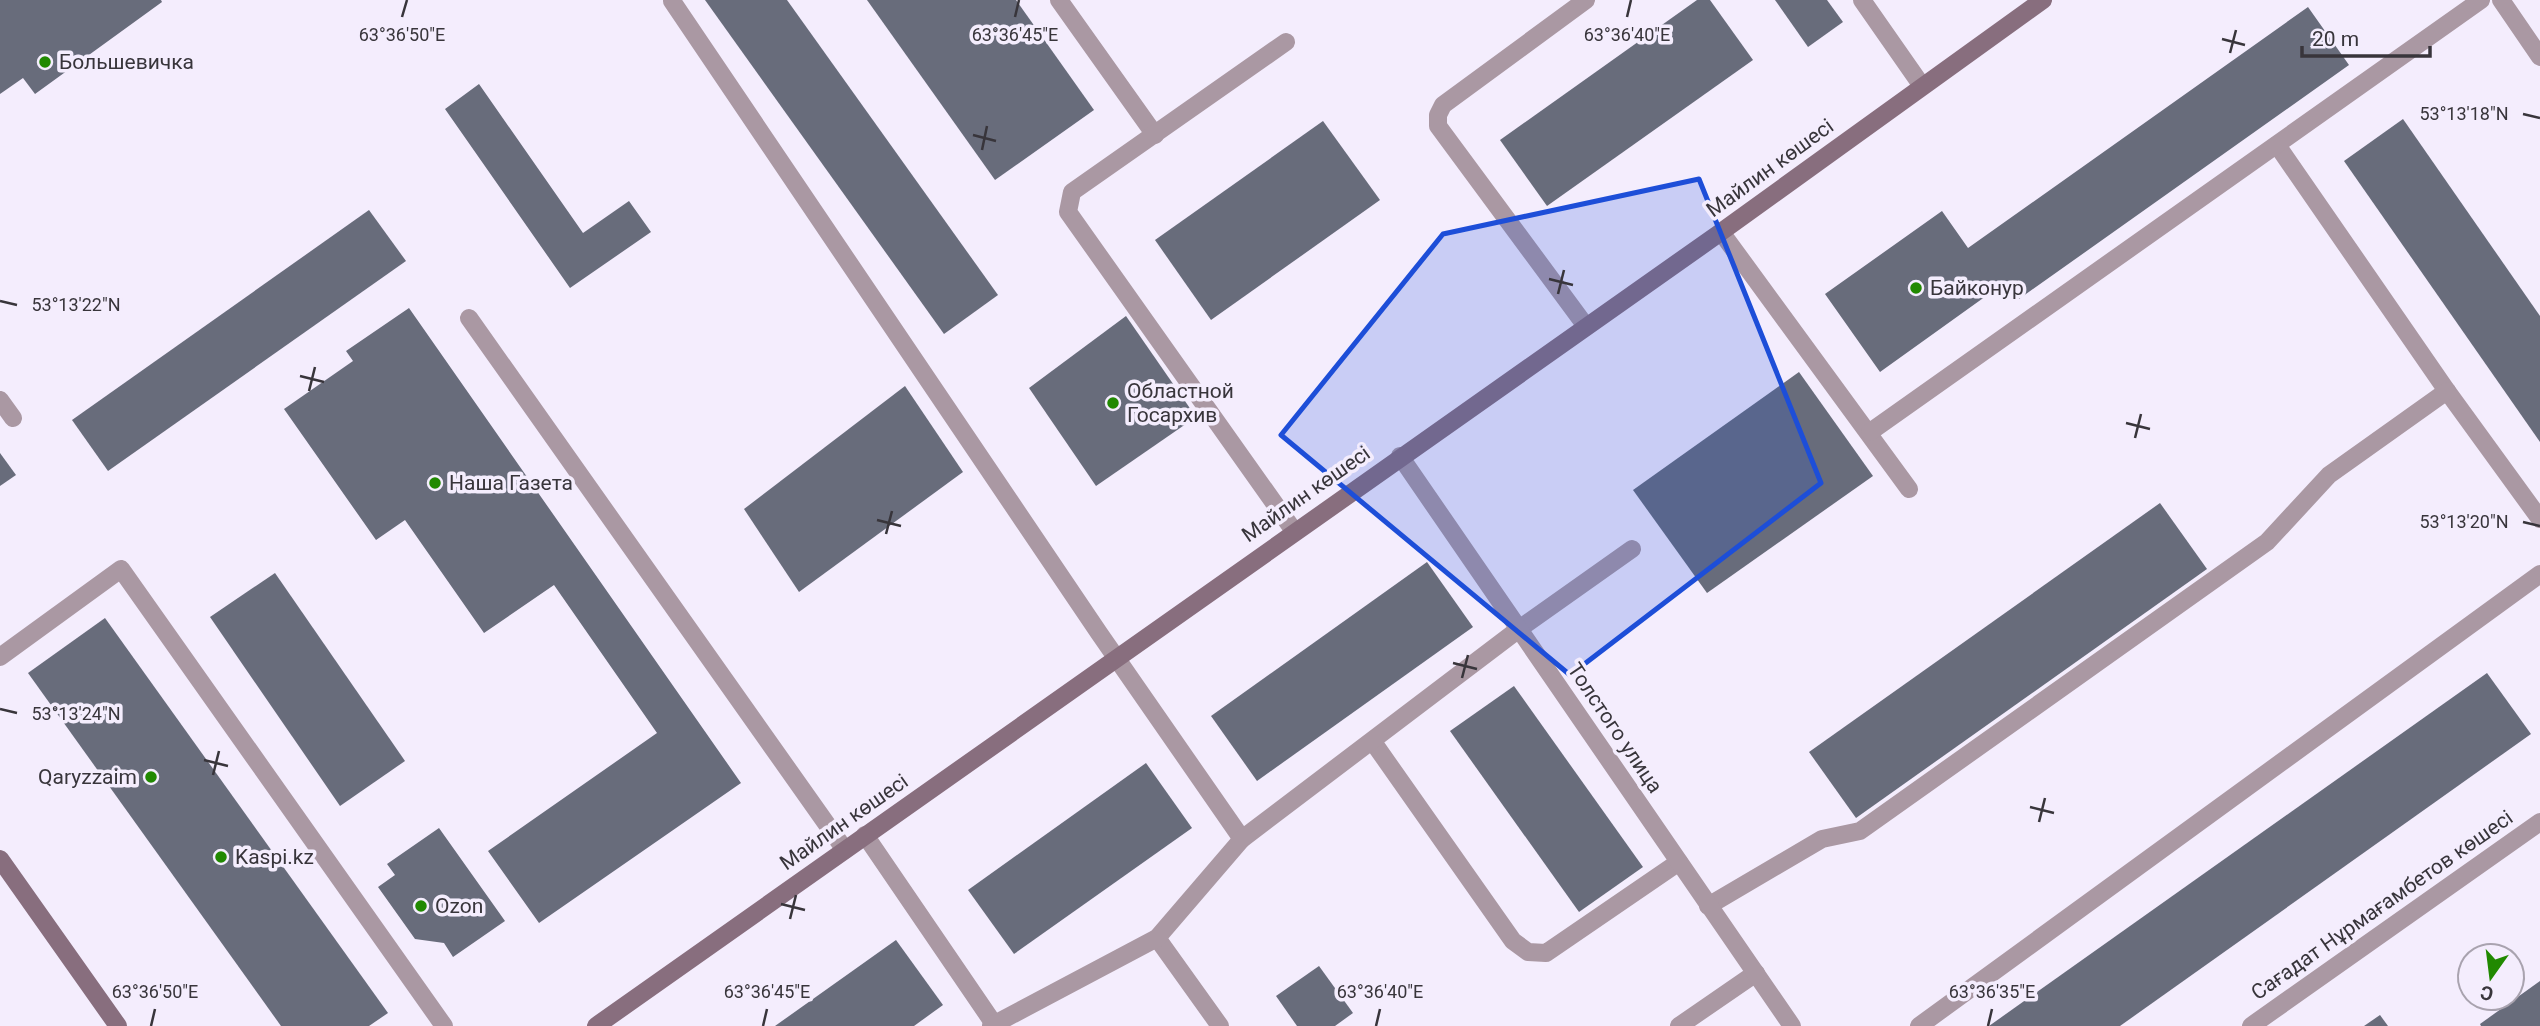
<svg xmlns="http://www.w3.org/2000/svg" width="2540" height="1026" viewBox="0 0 2540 1026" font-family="Roboto,sans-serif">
  <rect width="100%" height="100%" fill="#f4edfd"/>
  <g fill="#686c7b">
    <path d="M0 0H161L162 2 35 94 23 78 0 94Z"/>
    <path d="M705 0H787L998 295 944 334Z"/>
    <path d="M867 0H1016L1094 110 995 180Z"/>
    <path d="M1697 0H1710L1753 60 1547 206 1500 140Z"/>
    <path d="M1775 0H1827L1843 22 1808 47Z"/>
    <path d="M2308 7 2349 65 2019 299 2007 281 1880 372 1825 294 1942 211 1968 248Z"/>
    <path d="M479 84 583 233 629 201 651 232 570 288 445 109Z"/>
    <path d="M2403 119 2540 316V442L2344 161Z"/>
    <path d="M1323 121 1380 200 1211 320 1155 240Z"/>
    <path d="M369 210 406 261 108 471 72 420Z"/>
    <path d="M409 308 741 783 539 923 488 851 657 733 554 585 484 633 405 520 376 540 284 409 353 361 346 351Z"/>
    <path d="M1126 316 1196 417 1096 486 1029 388Z"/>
    <path d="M1799 372 1873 476 1707 593 1633 490Z"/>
    <path d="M905 386 963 472 799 592 744 509Z"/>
    <path d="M0 453 16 475 0 486Z"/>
    <path d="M2160 503 2207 569 1856 818 1809 752Z"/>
    <path d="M1427 562 1473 627 1257 781 1211 716Z"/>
    <path d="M275 573 405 761 340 806 210 617Z"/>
    <path d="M105 618 388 1013 369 1026H281L28 673Z"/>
    <path d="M2487 673 2531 734 2120 1026H1989Z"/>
    <path d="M1514 686 1643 867 1579 912 1450 731Z"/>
    <path d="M1146 763 1192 828 1014 954 968 890Z"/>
    <path d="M439 828 505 921 453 957 444 943 415 939 378 887 395 875 387 864Z"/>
    <path d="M896 940 943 1005 914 1026H775Z"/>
    <path d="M1319 966 1353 1013 1335 1026H1297L1276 996Z"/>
    <path d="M2540 981V1026H2481L2480 1024Z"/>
    <path d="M2380 1015 2388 1026H2364Z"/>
  </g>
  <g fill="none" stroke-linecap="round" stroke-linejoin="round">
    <g stroke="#aa98a3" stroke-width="18">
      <path d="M1059 0 1155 135"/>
      <path d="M1862 0 1922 86"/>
      <path d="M672 1 1099 633 1242 839"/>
      <path d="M1286 42 1072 192 1068 212 1294 531"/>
      <path d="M2277 145 2447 391 2540 519"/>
      <path d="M1721 232 1909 489"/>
      <path d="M469 318 845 850"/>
      <path d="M1585 325 1438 126V115L1443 105 1586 0"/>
      <path d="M0 400 13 418"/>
      <path d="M1870 432 2481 0"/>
      <path d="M0 657 121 569 444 1026"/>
      <path d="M1373 742 1513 941 1528 952 1546 953 1679 862"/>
      <path d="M865 835 994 1024"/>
      <path d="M1708 906 1822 839 1860 831 2267 542 2329 475 2447 391"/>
      <path d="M1157 938 1220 1026"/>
      <path d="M991 1026 1157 938 1242 839 1519 629 1632 549"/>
      <path d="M1679 1026 1756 973"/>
      <path d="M1919 1026 2540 574"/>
    </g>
    <g stroke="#aa98a3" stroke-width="18">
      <path d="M2501 0 2540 57"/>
      <path d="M1400 456 1792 1026"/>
      <path d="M2251 1026 2540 822"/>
    </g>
    <g stroke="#886e7e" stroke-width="18">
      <path d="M0 859 118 1026"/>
      <path d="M596 1026 1721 232 2043 0"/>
    </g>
  </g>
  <path fill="#1d4ed8" fill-opacity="0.2" stroke="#1d4ed8" stroke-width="5" stroke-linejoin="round" d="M1699 179 1821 483 1570 675 1281 435 1443 234Z"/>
  <path fill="none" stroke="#38353b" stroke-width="2.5" d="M402 17 407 0M1015 17 1019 0M1627 17 1631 0M2222 39 2245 45M2230 53 2236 30M2523 114 2540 118M973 135 996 141M982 150 987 126M1549 279 1573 285M1558 294 1564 270M0 301 17 305M300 376 324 382M309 391 315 367M2126 423 2150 429M2135 438 2141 414M877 520 901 526M2523 522 2540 526M886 534 892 511M1453 663 1477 669M1462 678 1468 655M0 709 17 713M204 760 228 766M213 775 219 751M2030 807 2054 813M2039 822 2045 798M781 904 805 910M790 919 796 895M151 1026 155 1009M763 1026 767 1009M1376 1026 1380 1009M1988 1026 1992 1009"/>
  <g fill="#218901" stroke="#f4edfd" stroke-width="2.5">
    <circle cx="45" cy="62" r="7"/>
    <circle cx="1916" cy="288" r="7"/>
    <circle cx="1113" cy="403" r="7"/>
    <circle cx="435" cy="483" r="7"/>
    <circle cx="151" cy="777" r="7"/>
    <circle cx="221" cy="857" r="7"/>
    <circle cx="421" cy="906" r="7"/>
  </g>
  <g text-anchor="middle" stroke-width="7" stroke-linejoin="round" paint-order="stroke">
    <g font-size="21" fill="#38353b" stroke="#f4edfd" text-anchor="start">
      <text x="59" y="69">Большевичка</text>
      <text x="1930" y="295">Байконур</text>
      <text x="1127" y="398">Областной<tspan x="1127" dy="24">Госархив</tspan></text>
      <text x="449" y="490">Наша Газета</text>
      <text x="137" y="784" text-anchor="end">Qaryzzaim</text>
      <text x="235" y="864">Kaspi.kz</text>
      <text x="435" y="913">Ozon</text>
    </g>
    <g font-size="21" fill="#38353b" stroke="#f4edfd">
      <text transform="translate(1770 168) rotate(-36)" y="7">Майлин көшесі</text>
      <text transform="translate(1306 494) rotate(-35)" y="7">Майлин көшесі</text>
      <text transform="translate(1615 728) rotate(56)" y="7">Толстого улица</text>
      <text transform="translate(844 822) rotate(-35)" y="7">Майлин көшесі</text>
      <text transform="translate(2382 905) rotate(-35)" y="7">Сағадат Нұрмағамбетов көшесі</text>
    </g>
  </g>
  <g font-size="18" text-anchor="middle" fill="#38353b" stroke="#f4edfd" stroke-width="7" stroke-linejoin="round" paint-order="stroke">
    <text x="402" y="41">63°36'50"E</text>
    <text x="1015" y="41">63°36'45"E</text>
    <text x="1627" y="41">63°36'40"E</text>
    <text x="2464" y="120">53°13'18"N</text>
    <text x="76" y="311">53°13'22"N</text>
    <text x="2464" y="528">53°13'20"N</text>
    <text x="76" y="720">53°13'24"N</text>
    <text x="155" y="998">63°36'50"E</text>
    <text x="767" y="998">63°36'45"E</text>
    <text x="1380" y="998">63°36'40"E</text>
    <text x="1992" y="998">63°36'35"E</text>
  </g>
  <g transform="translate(2491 977) rotate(194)"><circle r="33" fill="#f4edfd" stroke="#a9a3af" stroke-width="2"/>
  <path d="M0-5L12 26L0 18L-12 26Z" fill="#218901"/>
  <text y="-10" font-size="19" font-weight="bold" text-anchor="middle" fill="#38353b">С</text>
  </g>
  <path d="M2302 46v10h128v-10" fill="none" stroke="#38353b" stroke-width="3.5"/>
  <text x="2312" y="46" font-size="21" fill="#38353b" stroke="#f4edfd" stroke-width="5" paint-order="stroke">20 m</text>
</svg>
